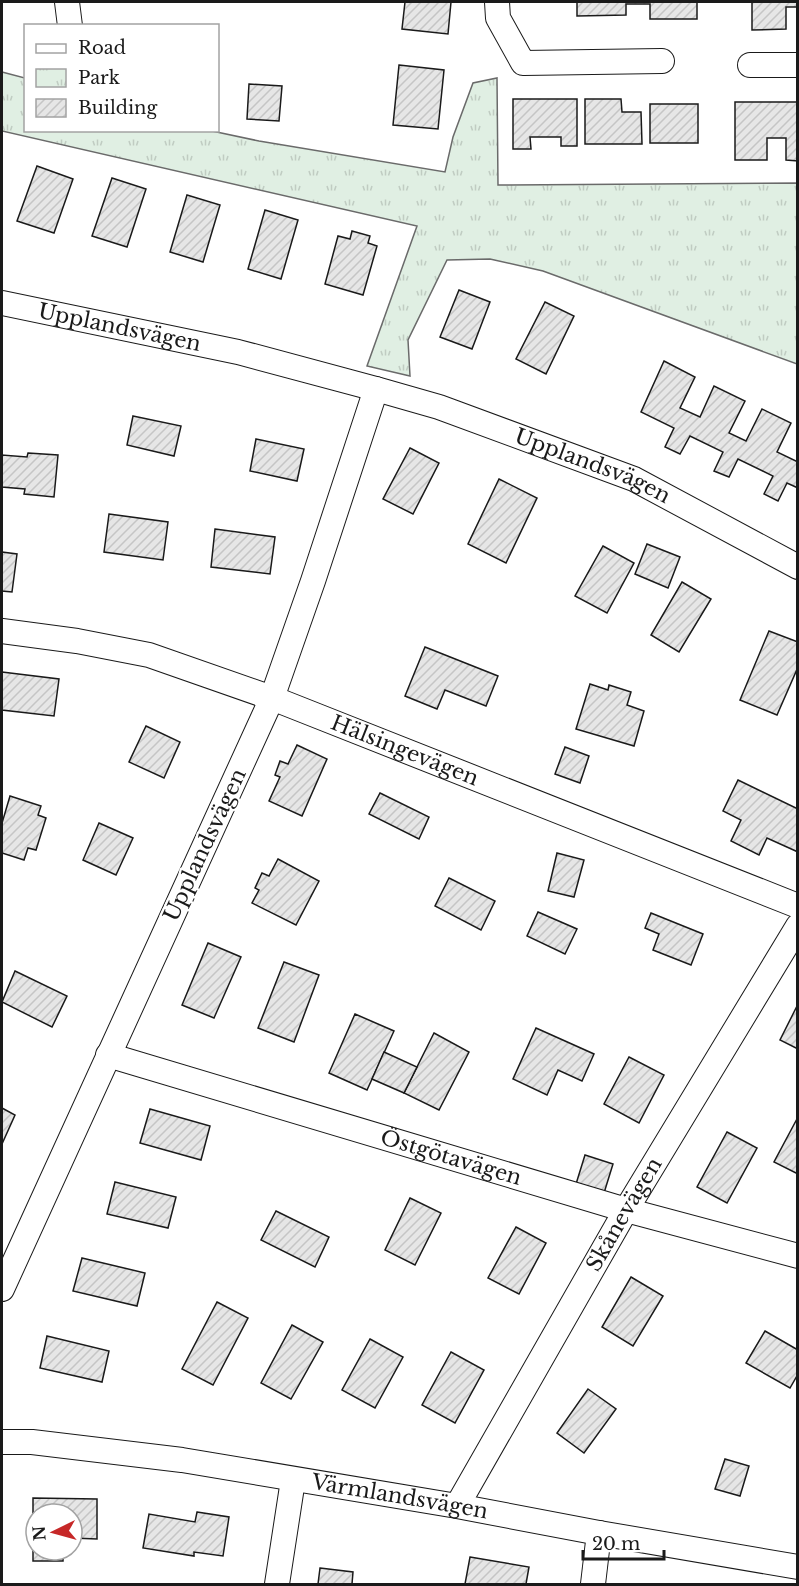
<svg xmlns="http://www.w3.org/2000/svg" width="799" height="1586" viewBox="0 0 799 1586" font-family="'Libre Baskerville',serif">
  <defs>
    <pattern id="park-tufts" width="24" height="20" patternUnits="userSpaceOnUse" patternTransform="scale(1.5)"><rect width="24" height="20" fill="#e0efe3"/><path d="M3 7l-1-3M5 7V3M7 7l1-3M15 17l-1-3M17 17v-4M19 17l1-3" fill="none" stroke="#c0ccc2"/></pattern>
    <pattern id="building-hatch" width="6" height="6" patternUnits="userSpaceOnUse" patternTransform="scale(1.5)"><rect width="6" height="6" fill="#e6e6e6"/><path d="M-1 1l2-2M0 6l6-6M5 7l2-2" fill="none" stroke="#c5c5c5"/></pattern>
  </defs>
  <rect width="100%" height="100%" fill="#fff"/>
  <path fill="url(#park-tufts)" stroke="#6a6a6a" stroke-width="1.5" d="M2 72 25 78 26 130 212 131 259 141 445 172 453 137 473 83 497 78 498 185 797 183V364L543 271 490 259 447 260 408 340 410 376 367 366 417 226 2 131Z"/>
  <g fill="url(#building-hatch)" stroke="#1a1a1a" stroke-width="1.5">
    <path d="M405 2H451L448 34 402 29Z"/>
    <path d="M577 2H697V19H650V4H626V15L577 16Z"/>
    <path d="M752 2H798V7H786V29L752 30Z"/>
    <path d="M399 65 444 70 438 129 393 125Z"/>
    <path d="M249 84 282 86 279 121 247 119Z"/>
    <path d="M513 99H577V146H561V137H530L531 149H513Z"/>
    <path d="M585 99H621L622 112H641L642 144H585Z"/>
    <path d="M735 102H798V161L786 160V138H767V160H735Z"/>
    <rect x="650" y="104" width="48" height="39"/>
    <path d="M37 166 73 179 54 233 17 221Z"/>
    <path d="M112 178 146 189 127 247 92 236Z"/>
    <path d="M187 195 220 205 203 262 170 252Z"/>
    <path d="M265 210 298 220 281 279 248 269Z"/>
    <path d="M352 231 370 236 368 243 377 246 363 295 325 284 338 236 350 239Z"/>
    <path d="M459 290 490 302 472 349 440 337Z"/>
    <path d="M545 302 574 316 546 374 516 359Z"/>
    <path d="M664 361 695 377 680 408 700 417 714 386 745 401 729 433 746 441 762 409 791 423 777 452 798 462V488L787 483 778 501 764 494 773 476 738 459 729 477 714 471 723 452 690 436 680 454 665 447 674 428 641 412Z"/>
    <path d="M133 416 181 426 174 456 127 445Z"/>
    <path d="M256 439 304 449 297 481 250 471Z"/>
    <path d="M410 448 439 463 413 514 383 499Z"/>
    <path d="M28 453 58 455 54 497 24 494 25 489 2 487V455L27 457Z"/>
    <path d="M499 479 537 498 506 563 468 544Z"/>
    <path d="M109 514 168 522 163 560 104 552Z"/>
    <path d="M215 529 275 537 270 574 211 567Z"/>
    <path d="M647 544 680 557 668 588 635 574Z"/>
    <path d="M603 546 634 563 607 613 575 596Z"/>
    <path d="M2 552 17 554 12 592 2 591Z"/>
    <path d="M682 582 711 599 679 652 651 635Z"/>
    <path d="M769 631 798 642V667L777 715 740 700Z"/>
    <path d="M425 647 498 676 486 706 445 690 437 709 405 696Z"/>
    <path d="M2 672 59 679 54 716 2 710Z"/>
    <path d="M590 684 608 690 609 685 631 692 627 705 644 711 634 746 576 729Z"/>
    <path d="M146 726 180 742 164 778 129 762Z"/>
    <path d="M297 745 327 759 302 816 269 801 280 777 275 775 280 761 288 764Z"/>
    <path d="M565 747 589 756 580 783 555 774Z"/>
    <path d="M738 780 798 809V852L767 838 759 855 731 841 741 820 723 811Z"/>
    <path d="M380 793 429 817 419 839 369 814Z"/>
    <path d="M10 796 41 806 38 815 46 818 36 850 28 848 24 860 2 853V823Z"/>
    <path d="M99 823 133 838 116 875 83 860Z"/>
    <path d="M557 853 584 860 574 897 548 891Z"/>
    <path d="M278 859 319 881 296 925 252 903 259 890 255 888 262 873 269 876Z"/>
    <path d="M449 878 495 901 481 930 435 906Z"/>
    <path d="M538 912 577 929 565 954 527 936Z"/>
    <path d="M651 913 703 934 691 965 653 950 659 934 645 928Z"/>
    <path d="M208 943 241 957 214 1018 182 1005Z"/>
    <path d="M284 962 319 975 294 1042 258 1028Z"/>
    <path d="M15 971 67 996 52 1027 2 1002Z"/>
    <path d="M798 1004V1049L780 1040Z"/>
    <path d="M355 1014 394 1031 367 1090 329 1073Z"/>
    <path d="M536 1028 594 1054 582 1081 558 1070 547 1095 513 1079Z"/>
    <path d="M434 1033 469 1052 439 1110 404 1093Z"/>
    <path d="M384 1052 417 1067 404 1093 372 1079Z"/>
    <path d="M629 1057 664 1075 639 1123 604 1104Z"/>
    <path d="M2 1108 15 1115 2 1144Z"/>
    <path d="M150 1109 210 1126 201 1160 140 1143Z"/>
    <path d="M798 1117V1174L774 1162Z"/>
    <path d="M727 1132 757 1148 727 1203 697 1187Z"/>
    <path d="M585 1155 613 1164 604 1193 576 1184Z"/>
    <path d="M115 1182 176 1197 168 1228 107 1214Z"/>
    <path d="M410 1198 441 1213 415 1265 385 1250Z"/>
    <path d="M276 1211 329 1237 315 1267 261 1240Z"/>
    <path d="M516 1227 546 1243 519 1294 488 1278Z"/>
    <path d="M82 1258 145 1273 137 1306 73 1291Z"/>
    <path d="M631 1277 663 1296 633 1346 602 1327Z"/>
    <path d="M217 1302 248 1318 213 1385 182 1369Z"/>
    <path d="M292 1325 323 1342 291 1399 261 1383Z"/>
    <path d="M765 1331 798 1350V1374L790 1388 746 1363Z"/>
    <path d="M47 1336 109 1351 102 1382 40 1368Z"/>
    <path d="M370 1339 403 1357 375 1408 342 1390Z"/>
    <path d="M451 1352 484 1370 455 1423 422 1405Z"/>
    <path d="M588 1389 616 1409 584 1453 557 1433Z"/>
    <path d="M725 1459 749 1466 740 1496 715 1489Z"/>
    <path d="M33 1498 97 1499V1539L72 1538V1514H36V1550H63V1561H33Z"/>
    <path d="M197 1512 229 1517 223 1556 194 1552V1556L143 1548 149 1514 195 1522Z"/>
    <path d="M470 1557 529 1567 526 1584H465Z"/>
    <path d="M320 1568 353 1572 352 1584H318Z"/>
  </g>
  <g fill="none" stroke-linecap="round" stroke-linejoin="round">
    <defs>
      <g id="street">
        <path d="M67 2 70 26"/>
        <path d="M497 2 498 18 523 63 662 61"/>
        <path d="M750 65H798"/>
        <path id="s1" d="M2 303 238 352 376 389 313 581 272 698 2 1289"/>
        <path id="s2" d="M376 389 439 407 634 479 798 567"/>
        <path id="s3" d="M2 631 77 641 149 655 272 698 798 906"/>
        <path id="s4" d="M108 1055 626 1210 798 1256"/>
        <path id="s5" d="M2 1442H32L182 1460 457 1506 599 1533 798 1567"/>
        <path id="s6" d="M457 1506 626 1210 798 926"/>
        <path d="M277 1584 293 1480"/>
        <path d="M593 1584 599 1533"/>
      </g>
    </defs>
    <use href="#street" stroke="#1a1a1a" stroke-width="26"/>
    <use href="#street" stroke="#fff" stroke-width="24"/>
  </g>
  <g text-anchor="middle" stroke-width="4.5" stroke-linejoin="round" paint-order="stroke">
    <g font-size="21" fill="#1a1a1a" stroke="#fff">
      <text dy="7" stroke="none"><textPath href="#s1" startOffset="120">Upplandsvägen</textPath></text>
      <text dy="7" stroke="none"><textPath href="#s2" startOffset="230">Upplandsvägen</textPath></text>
      <text dy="7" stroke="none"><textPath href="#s3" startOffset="422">Hälsingevägen</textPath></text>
      <text transform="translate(205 845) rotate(-65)" y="7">Upplandsvägen</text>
      <text dy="7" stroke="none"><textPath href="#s4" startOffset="358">Östgötavägen</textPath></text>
      <text dy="7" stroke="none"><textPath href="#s6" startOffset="336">Skånevägen</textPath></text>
      <text dy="7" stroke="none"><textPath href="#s5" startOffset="402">Värmlandsvägen</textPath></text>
    </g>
  </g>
  <rect width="799" height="1586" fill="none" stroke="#1a1a1a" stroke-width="6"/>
  <rect x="24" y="24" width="195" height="108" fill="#ffffff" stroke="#a3a3a3" stroke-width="1.5"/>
  <rect x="36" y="44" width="30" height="9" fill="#ffffff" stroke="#a3a3a3" stroke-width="1.5"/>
  <text x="78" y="54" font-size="18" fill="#1a1a1a">Road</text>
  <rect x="36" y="69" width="30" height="18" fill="url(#park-tufts)" stroke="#a3a3a3" stroke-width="1.5"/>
  <text x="78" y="84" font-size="18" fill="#1a1a1a">Park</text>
  <rect x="36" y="99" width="30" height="18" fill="url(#building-hatch)" stroke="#a3a3a3" stroke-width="1.5"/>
  <text x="78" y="114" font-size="18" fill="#1a1a1a">Building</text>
  <g transform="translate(54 1532) rotate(265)"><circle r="28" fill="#ffffff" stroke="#a3a3a3" stroke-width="1.5"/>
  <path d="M0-4.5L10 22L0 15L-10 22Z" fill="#c62828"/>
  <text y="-9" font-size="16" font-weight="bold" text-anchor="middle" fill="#1a1a1a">N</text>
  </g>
  <path d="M583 1550v9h81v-9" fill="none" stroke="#1a1a1a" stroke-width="3"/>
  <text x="592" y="1550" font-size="18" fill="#1a1a1a" stroke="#ffffff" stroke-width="4.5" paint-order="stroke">20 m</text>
</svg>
